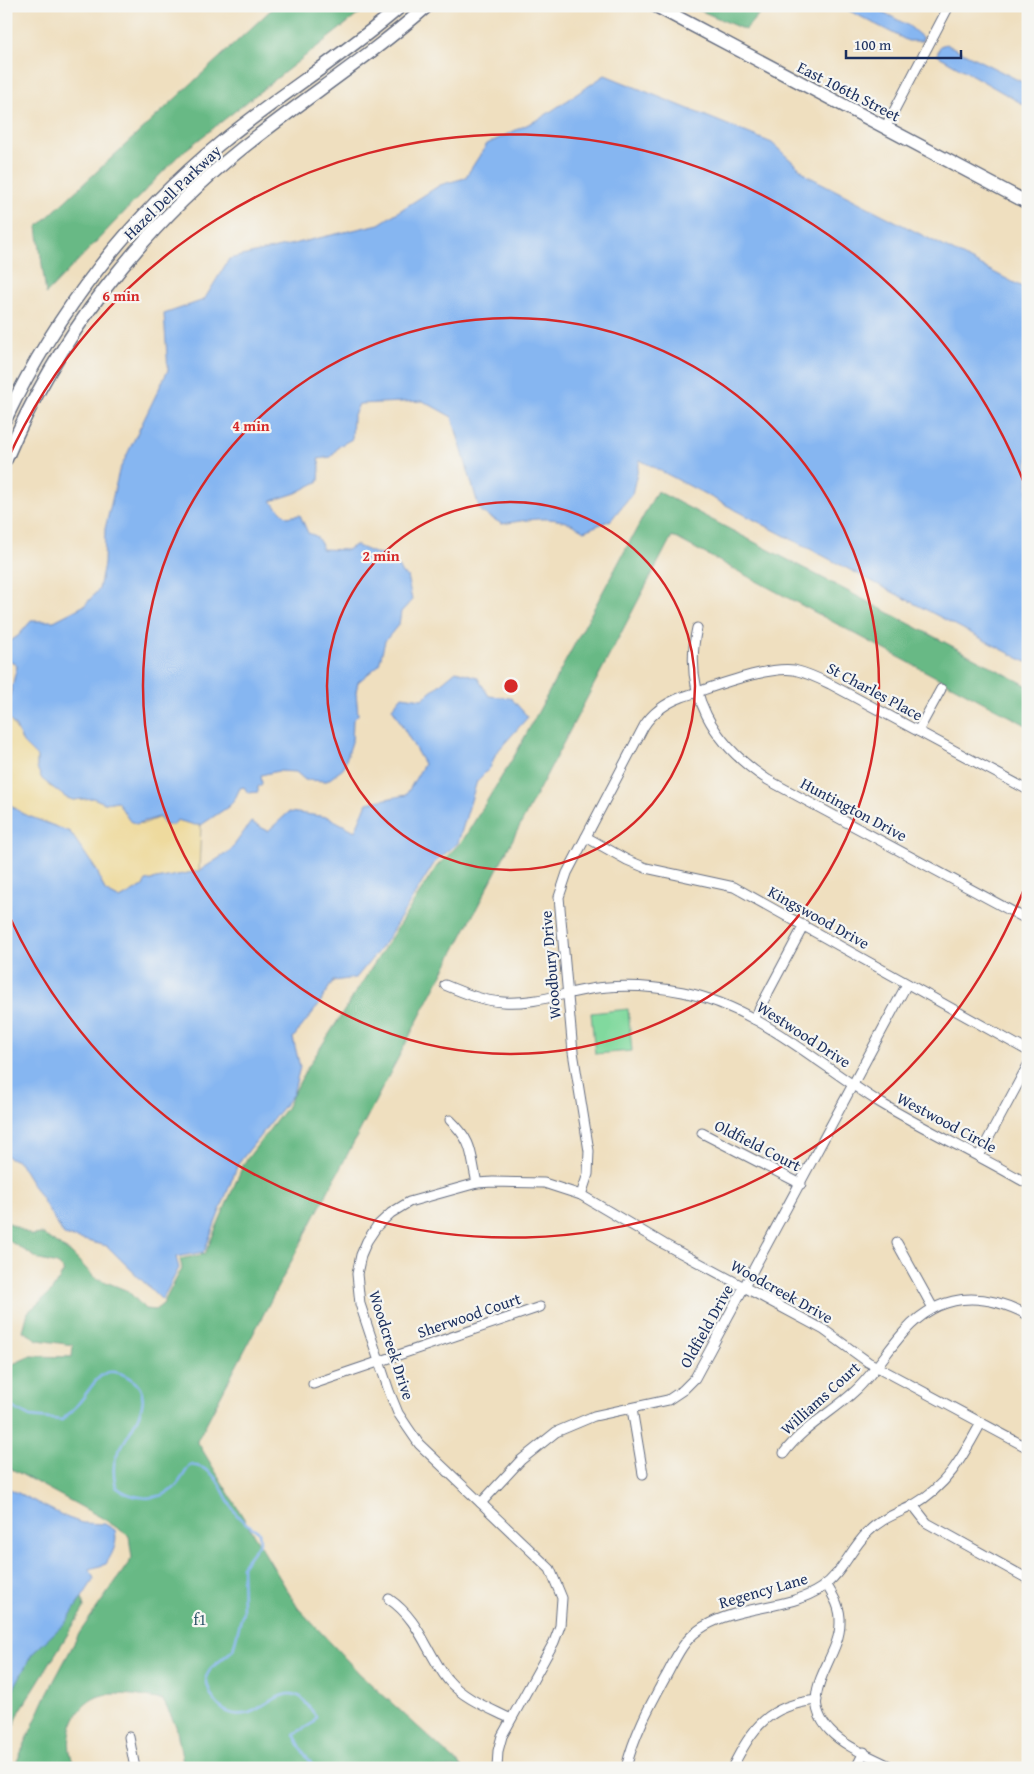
<svg xmlns="http://www.w3.org/2000/svg" width="1034" height="1774" viewBox="0 0 1034 1774" font-family="'Gentium Book Plus',serif">
  <rect width="100%" height="100%" fill="#f6f6f2"/>
  <filter id="ink" filterUnits="userSpaceOnUse"><feTurbulence type="fractalNoise" baseFrequency=".02" numOctaves="2"/><feDisplacementMap in="SourceGraphic" scale="10" xChannelSelector="R" yChannelSelector="G"/><feConvolveMatrix kernelMatrix="1 2 1 2 8 2 1 2 1" color-interpolation-filters="sRGB"/></filter>
  <filter id="wash" filterUnits="userSpaceOnUse"><feTurbulence type="fractalNoise" baseFrequency=".0096" numOctaves="4" result="noise"/><feDisplacementMap in="SourceGraphic" scale="20" xChannelSelector="R" yChannelSelector="G"/><feGaussianBlur stdDeviation="1.12" result="paint"/><feColorMatrix in="noise" values="0 0 0 0 0 0 0 0 0 0 0 0 0 0 0 0 0 1.4 0 .05"/><feComposite in="paint" operator="in"/></filter>
  <g filter="url(#wash)">
    <rect width="100%" height="100%" fill="#efdfbf"/>
    <path fill="#81d99e" stroke="#4e847e" d="M628 1009 632 1051 595 1054 591 1013Z"/>
    <g fill="#68b985" stroke="#427472">
      <path d="M275 6H369L179 155 46 294 37 227Z"/>
      <path d="M690 6H766L745 30Z"/>
      <path d="M657 491 1028 686V726L672 536 197 1441 298 1608 360 1674 463 1768H184L176 1726 163 1700C147 1697 112 1690 97 1697 71 1708 62 1745 76 1768H14L47 1694 80 1632 132 1558 129 1536 104 1519 6 1466V1367L31 1356 72 1357 73 1345 38 1340 23 1331 28 1312 51 1292 64 1271 57 1264 40 1260 6 1239V1221L31 1235 42 1234 71 1253 94 1277 128 1291 145 1309 155 1310 163 1304 182 1268 180 1259 205 1254 244 1163 286 1108 306 1070 437 866 463 840 516 753Z"/>
      <path d="M82 1598 84 1608 20 1711 9 1738H6C6 1728 4 1714 6 1703 8 1698 30 1656 33 1653 51 1634 67 1620 82 1598Z"/>
    </g>
    <path fill="#eeda9e" stroke="#84847e" d="M7 708C10 724 25 745 37 757V768L49 786 58 790 65 797 73 800 93 798 105 803 117 801 129 820 143 824 160 817 201 825 199 871 146 881 143 886 120 899 105 891 97 871 70 832 23 814 6 801Z"/>
    <g fill="#86b6f1" stroke="#5072a8">
      <path d="M840 6H872L909 26 923 38 922 41H908Z"/>
      <path d="M946 44 1028 85V107L937 55 940 46Z"/>
      <path d="M605 75 772 143 808 176 1028 290V663L640 460 632 494 611 520 584 531C557 513 533 519 502 524L480 511 452 417 423 401 359 404 353 417 352 439 339 446 331 457 318 459 320 466 319 481 296 493 271 501 287 517 300 515 308 533 316 536 322 545 321 549 347 550 355 545 374 553 385 554 396 562 402 574 407 576 412 600 401 612 399 624 385 641 379 665 358 682 356 692 358 715 353 720 352 742 343 769 327 781 305 780 296 772 278 771 261 775 262 784 258 787V792L248 793 244 787 240 788 234 801 228 807 201 825H195L177 820 174 825H165L159 817 136 824 129 820 117 801 105 803 93 798 73 800 65 797 42 779 37 768V757L23 743 16 727 9 719 7 708 17 666 6 657V644L18 636 31 621H54L85 605 99 589 104 564 105 529 119 471 168 370 164 314 204 300 229 259 379 224 440 185 465 178 487 144 541 118Z"/>
      <path d="M456 671 477 677 489 696 511 698 528 717 496 753 490 768 477 781 458 843 435 862 384 944 356 978 333 981 318 1006 293 1038 300 1067 293 1094 238 1164 204 1252 176 1257 179 1268 162 1300 107 1246 64 1235 19 1162 6 1156V802L23 814 70 832 97 871 105 891 120 899 143 886 146 881 199 871 230 851 251 822 268 831 289 812 328 817 355 831 367 803 406 795 424 764 392 708 402 696 422 699Z"/>
      <path d="M6 1487 68 1518 82 1523 105 1524 115 1530C118 1544 113 1552 106 1564L90 1569 94 1579 66 1622 32 1654 6 1703Z"/>
    </g>
    <g fill="none" stroke-linecap="round" stroke-linejoin="round">
      <path stroke="#86b6f1" stroke-width="2.5" d="M6 1404 30 1417 62 1420C67 1415 74 1410 78 1404 95 1385 101 1359 131 1379 161 1398 125 1435 116 1457 112 1466 114 1477 116 1487 132 1500 158 1502 174 1488 180 1482 185 1472 190 1465 221 1467 222 1497 237 1515 242 1522 252 1527 259 1532L260 1542 242 1566 243 1611 233 1650 211 1668 206 1677C209 1699 223 1720 249 1713 261 1709 271 1698 284 1695 290 1693 297 1695 302 1698L316 1716 313 1723 294 1734 303 1752 315 1768"/>
    </g>
  </g>
  <g filter="url(#ink)">
    <g fill="none" stroke-linecap="round" stroke-linejoin="round">
      <defs>
        <g id="street">
          <path d="M885 128 949 6"/>
          <path d="M697 628C682 693 714 745 768 780L1028 920"/>
          <path d="M918 731 941 689"/>
          <path d="M586 837 627 860 646 868 734 887 1028 1051"/>
          <path d="M445 985C464 993 483 1001 503 1002 531 1004 558 995 585 990 617 984 651 986 683 992 758 1007 816 1063 879 1102 927 1131 979 1155 1028 1184"/>
          <path d="M754 1019 804 925"/>
          <path d="M450 1120C474 1143 470 1153 477 1183"/>
          <path d="M702 1133 801 1184"/>
          <path d="M979 1156 1028 1065"/>
          <path d="M581 1195 588 1174 589 1151 573 1052 559 897 567 873 644 726C653 712 666 703 682 697 711 688 766 666 794 670 807 673 818 678 830 684L1028 790"/>
          <path d="M897 1243 933 1308"/>
          <path d="M313 1384 540 1307"/>
          <path d="M632 1409 643 1474"/>
          <path d="M784 1453C804 1426 832 1413 856 1390 874 1373 887 1351 904 1332 940 1292 982 1291 1028 1315"/>
          <path d="M481 1503 521 1460 556 1432 594 1416 668 1400 683 1390 695 1378 907 984"/>
          <path d="M913 1505 927 1523 1028 1579"/>
          <path d="M826 1584C834 1597 841 1608 840 1623 840 1660 794 1693 830 1731 846 1748 873 1757 893 1768"/>
          <path d="M389 1599C420 1620 426 1652 448 1680 464 1699 489 1708 511 1719"/>
          <path d="M129 1737 135 1768"/>
          <path d="M497 1768 498 1751 502 1736 554 1642 560 1626 562 1598 550 1569 419 1444 408 1428 398 1413 389 1391 360 1304 357 1274 361 1255 367 1241 377 1226 391 1213 409 1202 477 1183 493 1182 544 1183 581 1195 664 1244 824 1330 868 1362 1028 1448"/>
          <path d="M626 1768C634 1735 649 1707 665 1678 672 1666 677 1653 686 1642 697 1628 714 1620 731 1615 759 1606 796 1605 821 1588 842 1574 850 1550 867 1533 880 1519 896 1514 912 1506 948 1485 962 1458 981 1423"/>
          <path d="M732 1768C753 1727 768 1705 817 1700"/>
          <path d="M856 1768 864 1752"/>
        </g>
        <g id="secondary">
          <path d="M656 6 1028 203"/>
          <path d="M6 418C57 311 131 216 223 141 281 94 345 55 401 6"/>
          <path d="M6 459C57 338 139 231 241 149 302 100 368 58 427 6"/>
        </g>
      </defs>
      <use href="#street" stroke="#656d80" stroke-width="11"/>
      <use href="#secondary" stroke="#656d80" stroke-width="15"/>
      <use href="#street" stroke="#fff" stroke-width="9"/>
      <use href="#secondary" stroke="#fff" stroke-width="12"/>
    </g>
  </g>
  <g fill="none" stroke="#d62828" stroke-width="2.5">
    <circle cx="511" cy="686" r="184"/>
    <circle cx="511" cy="686" r="368"/>
    <path d="M1026 884A552 552 0 0 1 7 911M7 461A552 552 0 0 1 1026 488"/>
  </g>
  <g text-anchor="middle" stroke-width="4.5" stroke-linejoin="round" paint-order="stroke">
    <g font-size="16" fill="#1b2f5e" stroke="#f6f6f2">
      <text transform="translate(849 91) rotate(27)" y="6">East 106th Street</text>
      <text transform="translate(172 192) rotate(-44)" y="6">Hazel Dell Parkway</text>
      <text transform="translate(875 691) rotate(28)" y="6">St Charles Place</text>
      <text transform="translate(854 809) rotate(28)" y="6">Huntington Drive</text>
      <text transform="translate(819 917) rotate(29)" y="6">Kingswood Drive</text>
      <text transform="translate(550 965) rotate(-95)" y="6">Woodbury Drive</text>
      <text transform="translate(804 1034) rotate(33)" y="6">Westwood Drive</text>
      <text transform="translate(947 1122) rotate(28)" y="6">Westwood Circle</text>
      <text transform="translate(758 1145) rotate(27)" y="6">Oldfield Court</text>
      <text transform="translate(782 1291) rotate(29)" y="6">Woodcreek Drive</text>
      <text transform="translate(469 1315) rotate(-19)" y="6">Sherwood Court</text>
      <text transform="translate(706 1326) rotate(-61)" y="6">Oldfield Drive</text>
      <text transform="translate(392 1345) rotate(72)" y="6">Woodcreek Drive</text>
      <text transform="translate(820 1398) rotate(-42)" y="6">Williams Court</text>
      <text transform="translate(763 1590) rotate(-16)" y="6">Regency Lane</text>
    </g>
    <g font-size="16" fill="#345a6e" stroke="#f6f6f2">
      <text x="200" y="1625">f1</text>
    </g>
  </g>
  <circle cx="511" cy="686" r="8" fill="#d62828" stroke="#f6f6f2" stroke-width="2.5"/>
  <g font-size="15" text-anchor="middle" font-weight="bold" fill="#d62828" stroke="#f6f6f2" stroke-width="4.5" stroke-linejoin="round" paint-order="stroke">
    <text x="121" y="301">6 min</text>
    <text x="251" y="431">4 min</text>
    <text x="381" y="561">2 min</text>
  </g>
  <rect width="1034" height="1774" fill="none" stroke="#f6f6f2" stroke-width="25"/>
  <path d="M846 50v8h115v-8" fill="none" stroke="#1b2f5e" stroke-width="2.5"/>
  <text x="854" y="50" font-size="15" fill="#1b2f5e" stroke="#f6f6f2" stroke-width="4" paint-order="stroke">100 m</text>
</svg>
